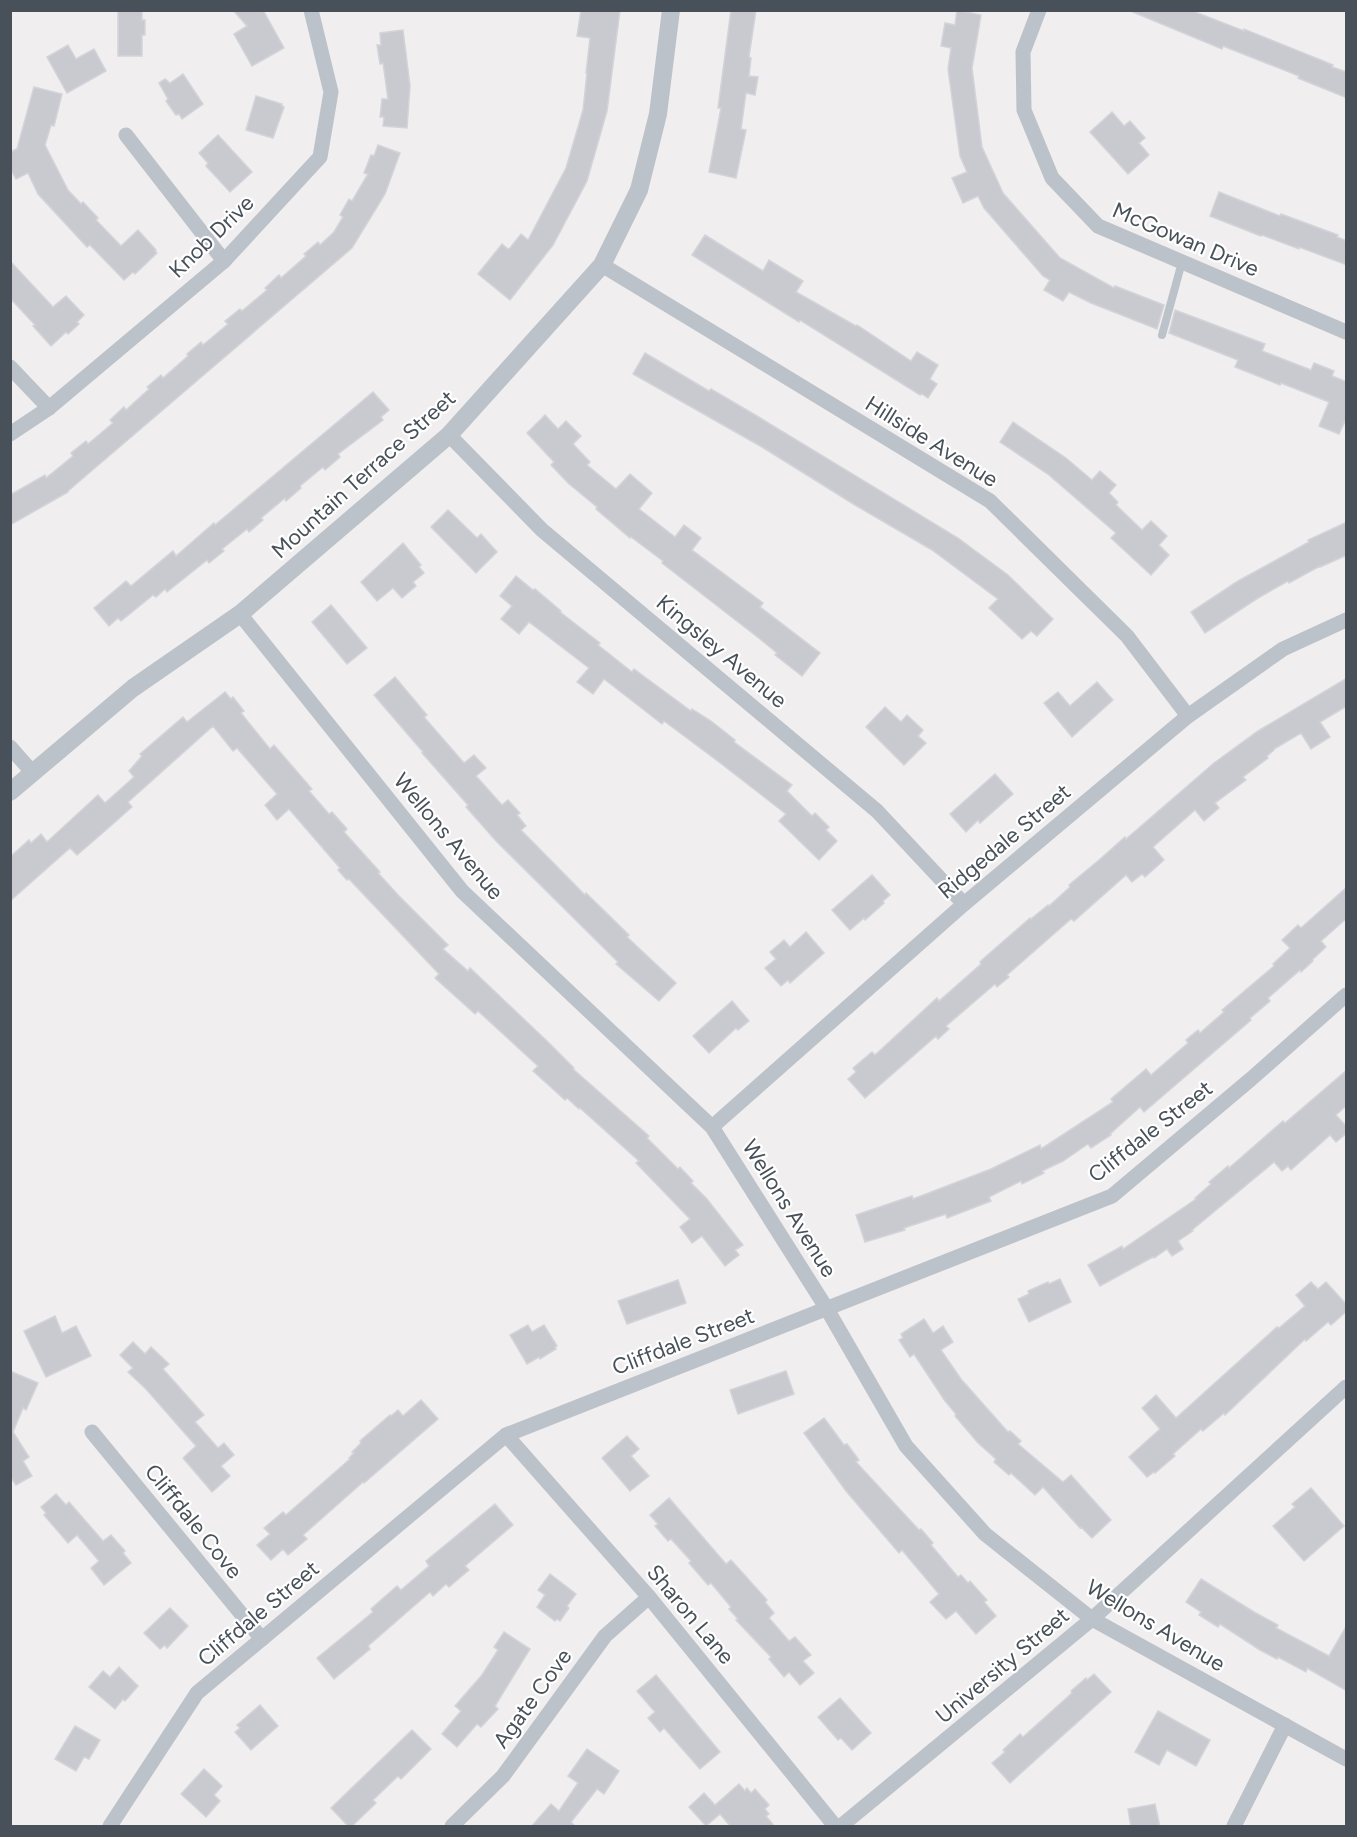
<svg xmlns="http://www.w3.org/2000/svg" width="1357" height="1837" viewBox="0 0 1357 1837" font-family="Figtree,sans-serif">
  <rect width="100%" height="100%" fill="#f0eeee"/>
  <g fill="#c9cad0" stroke="#d3d4d9" stroke-width="1.5">
    <path d="M118 10H142V20H145V35H142V56H118Z"/>
    <path d="M233 10H263L284 48 252 66 234 34 247 26Z"/>
    <path d="M581 10H620L607 111 587 181 553 245 510 300 478 274 502 244 508 249 510 248 521 234 528 240 566 168 583 110 587 73H586L590 38 577 36Z"/>
    <path d="M731 10H756L749 57 751 58 749 76 758 77 755 95 746 93 741 129 746 130 736 178 709 172 721 108H718Z"/>
    <path d="M957 10 981 15 972 68 982 147 1003 193 1060 258 1114 288 1115 286 1164 305 1157 329 1091 303 1069 292 1063 301 1044 290 1050 280 1043 276 984 208 978 196 963 203 952 178 967 172 960 156 948 69 951 48 941 46 945 23 955 25Z"/>
    <path d="M1128 10H1190L1244 31V29L1333 65 1332 67 1347 72V98L1298 78 1299 76 1223 46 1222 49Z"/>
    <path d="M403 30 410 86 407 128 383 126 384 117H380L382 99H388L383 63 380 64 377 45H381L380 33Z"/>
    <path d="M68 45 76 59 94 49 106 71 67 93 47 57Z"/>
    <path d="M183 74 203 104 182 119 179 114 176 115 166 101 168 99 159 83 165 79 170 83Z"/>
    <path d="M34 87 62 94 54 126 51 125 45 145 68 190 81 204 83 202 98 218 96 220 121 246 138 230 156 250 155 251 157 253 135 274 133 272 124 280 90 245 87 247 38 194 28 173 16 179 10 168V152L17 149Z"/>
    <path d="M256 96 282 104V106L284 107 273 138 246 130Z"/>
    <path d="M1112 112 1124 126 1130 121 1145 138 1139 143 1149 155 1128 174 1090 132Z"/>
    <path d="M218 135 252 172 230 192 206 166 208 163 199 153Z"/>
    <path d="M378 145 400 153 385 194 352 248 68 491V492L10 525V495L45 475 46 478 73 456 71 453 86 441 88 444 113 423 110 420 124 407 126 410 149 389 147 387 161 375 163 378 188 356 187 354 201 342 203 345 228 324 225 321 240 309 242 311 267 290 265 288 279 275 281 278 306 256 304 254 318 242 320 245 334 232 343 217 340 215 349 199 352 201 368 174 364 173 371 155 374 156Z"/>
    <path d="M1219 192 1280 216 1281 214 1338 235 1337 237 1347 241V265L1299 247V249L1262 235 1261 236 1210 216Z"/>
    <path d="M705 235 763 271 769 260 803 281 796 292 856 326 857 325 911 361 917 352 938 365 930 379 937 384 928 398 922 394 920 395 800 320 799 322 692 255Z"/>
    <path d="M10 261 53 307 66 296 84 315 77 322 79 324 68 334 66 332 51 346 33 326 35 325 10 298Z"/>
    <path d="M1175 310 1265 344 1262 351 1311 370 1314 363 1334 371 1332 376 1347 382V417L1339 434 1319 426 1329 402 1281 383 1280 385 1235 367 1238 360 1169 333Z"/>
    <path d="M645 353 709 391 711 389 757 416 958 538 1008 575 1053 619 1037 636 1031 631 1022 639 989 608 998 599 932 550 855 505 762 447 633 374Z"/>
    <path d="M373 392 389 410 381 417 383 420 338 454 340 457 325 470 323 467 300 486 301 488 286 501 285 498 261 518 263 520 249 532 247 529 222 549 224 551 209 563 207 560 167 592 165 589 156 597 153 595 121 621 118 618 109 626 94 608 126 581 131 586 173 551 176 556 214 523 215 525Z"/>
    <path d="M545 415 558 429 566 421 581 436 573 444 590 462 587 465 616 489 630 474 652 493 639 509 675 537 684 525 701 538 692 550 763 603 760 607 820 653 802 676 775 655 777 653 760 639 662 563 663 561 631 537 630 538 596 509 597 507 568 483 551 465 554 462 527 433Z"/>
    <path d="M1013 422 1066 458 1092 480 1100 471 1116 485 1109 493 1118 502 1116 505 1142 530 1151 521 1167 536 1159 545 1169 555 1151 575 1111 538 1116 533 1049 475 1000 442Z"/>
    <path d="M448 510 477 538 481 534 497 552 476 573 431 527Z"/>
    <path d="M1347 522V555L1320 567V566L1289 583 1288 581 1258 598 1205 633 1191 612 1238 581 1309 542 1308 540Z"/>
    <path d="M403 543 421 565 419 567 424 573 413 582 416 586 402 598 393 588 377 601 361 582Z"/>
    <path d="M516 576 533 590 535 589 561 611 560 612 600 643 598 645 632 672 634 669 691 711 692 709 711 721 735 740 734 742 792 785 787 791 812 816 815 813 829 827 826 830 837 841 819 860 779 821 786 814 719 762 664 721 662 724 604 679 593 694 577 682 589 668 529 622 519 634 501 619 512 606 500 596Z"/>
    <path d="M331 605 367 648 347 664 312 622Z"/>
    <path d="M395 677 427 715 424 717 464 763 474 755 486 768 476 776 502 805 508 800 520 813 517 815 526 826 521 830 585 895 586 893 629 935 627 937 676 983 659 1001 616 964 618 962 497 842 466 807 468 805 422 753 423 752 374 695Z"/>
    <path d="M1347 678V706L1320 722 1330 737 1311 749 1301 733 1274 749V750L1267 756 1268 758 1243 777 1246 780 1215 803 1219 808 1204 821 1195 810 1153 847 1164 860 1145 877 1142 874 1132 882 1126 875 1074 921 1071 919 1007 975 1009 977 997 987 995 984 946 1026 949 1029 938 1039 936 1036 865 1098 848 1079 856 1072 853 1068 872 1052 875 1055 937 998 939 1001 981 964 980 962 983 959 1030 918 1031 919 1048 905 1049 906 1070 887 1069 885 1099 860 1125 837 1126 839 1214 763 1258 731Z"/>
    <path d="M1097 682 1113 700 1072 737 1044 703 1058 692 1070 706Z"/>
    <path d="M225 692 231 699 233 697 244 711 241 713 270 749 274 745 312 789 309 791 329 814 332 812 347 829 344 832 380 872 378 873 399 896 448 945 443 949 468 971 470 968 548 1042 574 1068 573 1069 649 1136 647 1138 678 1169 680 1167 693 1181 691 1183 707 1199 743 1245 735 1250 739 1255 725 1266 702 1236 692 1243 680 1227 690 1219 636 1163 639 1161 580 1108 579 1109 567 1098 565 1100 533 1071 538 1066 478 1011 475 1014 435 978 439 974 349 879 347 880 338 870 340 868 289 809 277 820 265 805 277 794 237 748 233 751 213 726 128 802 132 807 106 830 77 855 70 848 10 901V857L29 840 31 843 41 834 47 842 98 795 105 803 134 777 129 771 142 756 140 754 183 717 187 722Z"/>
    <path d="M885 707 901 722 907 715 923 730 918 736 926 743 904 765 866 727Z"/>
    <path d="M995 774 1013 794 980 823 978 820 966 832 950 814Z"/>
    <path d="M872 875 890 895 883 901 884 903 865 920 864 918 850 930 832 910Z"/>
    <path d="M1347 887V918L1321 941 1326 947 1312 960 1313 961 1301 972 1300 970 1268 998 1270 1001 1250 1018 1251 1020 1144 1112 1140 1107 1110 1134 1111 1135 1091 1148 1088 1144 1063 1161 1042 1171 1044 1173 1022 1184 1021 1181 989 1197 991 1201 947 1218 946 1214 904 1228 905 1230 865 1242 856 1215 912 1196 913 1199 991 1169 1040 1145 1041 1149 1113 1102 1111 1099 1146 1069 1151 1075 1188 1043 1186 1040 1198 1030 1200 1033 1224 1012 1222 1010 1274 966 1273 964 1290 948 1282 940 1298 925 1301 928Z"/>
    <path d="M806 932 824 953 790 983 788 980 781 986 765 968 776 959 770 952 784 940 790 947Z"/>
    <path d="M732 1001 749 1021 738 1030 736 1028 709 1053 693 1036Z"/>
    <path d="M1347 1070V1105L1336 1115 1347 1127V1133L1336 1142 1330 1135 1291 1170 1288 1166 1282 1171 1274 1162 1192 1230 1193 1231 1178 1241 1183 1249 1172 1256 1167 1249 1154 1258 1153 1257 1100 1286 1088 1265 1122 1246 1123 1249 1196 1199 1195 1198 1211 1184 1209 1182 1228 1166 1229 1168 1283 1121 1285 1123Z"/>
    <path d="M1060 1279 1071 1302 1029 1322 1018 1299 1029 1294 1028 1291 1048 1282 1049 1284Z"/>
    <path d="M678 1280 686 1303 627 1324 618 1301Z"/>
    <path d="M1311 1282 1318 1289 1326 1282 1347 1305V1311L1331 1325 1328 1322 1306 1341 1305 1339 1225 1415 1224 1413 1203 1431 1201 1429 1173 1454 1175 1456 1155 1473 1154 1472 1147 1477 1129 1457 1160 1429 1142 1408 1156 1395 1176 1418 1277 1327 1279 1328 1305 1306 1296 1295Z"/>
    <path d="M55 1316 62 1333 76 1326 91 1356 46 1377 24 1331Z"/>
    <path d="M924 1319 933 1333 943 1326 953 1342 941 1350 961 1379 1008 1432 1010 1431 1021 1441 1018 1444 1063 1482 1071 1475 1111 1520 1092 1538 1081 1527 1080 1528 1043 1487 1035 1495 1011 1473 1009 1475 994 1462 996 1459 978 1443 955 1416 956 1414 945 1401 914 1354 910 1357 899 1340 903 1338 901 1334Z"/>
    <path d="M528 1325 532 1332 544 1325 557 1346 555 1347 556 1349 540 1359 539 1357 527 1364 510 1335Z"/>
    <path d="M133 1342 145 1354 151 1347 169 1364 163 1369 204 1415 195 1422 218 1448 224 1443 234 1455 221 1466 230 1476 212 1492 183 1458 196 1446 146 1389 128 1372 133 1368 120 1355Z"/>
    <path d="M10 1371 38 1383 26 1410 23 1408 13 1432 29 1457 23 1461 32 1476 16 1485 10 1476Z"/>
    <path d="M786 1371 794 1394 738 1414 730 1390Z"/>
    <path d="M421 1400 438 1419 364 1483 363 1482 303 1535 307 1539 288 1555 283 1549 271 1560 257 1545 270 1534 264 1528 283 1512 286 1515 350 1459 349 1458 354 1453 352 1452 361 1443 360 1441 390 1415 391 1416 398 1410 403 1416Z"/>
    <path d="M824 1418 844 1445 847 1444 859 1460 856 1462 919 1530 921 1529 933 1543 931 1545 958 1577 961 1575 968 1583 970 1581 987 1600 984 1602 996 1616 976 1634 956 1611 946 1619 930 1602 939 1594 902 1550 899 1553 846 1491 804 1433Z"/>
    <path d="M627 1436 639 1449 631 1456 649 1476 630 1491 602 1458Z"/>
    <path d="M1311 1488 1344 1526 1304 1561 1273 1526 1295 1507 1292 1504Z"/>
    <path d="M56 1494 66 1505 69 1502 103 1541 111 1535 125 1551 123 1553 131 1563 104 1585 91 1568 99 1561 77 1535 68 1543 44 1515 46 1513 41 1507Z"/>
    <path d="M669 1498 726 1564 731 1560 767 1600 765 1602 774 1613 769 1618 789 1641 795 1637 811 1655 803 1661 814 1673 800 1685 789 1672 784 1677 769 1659 771 1657 736 1620 738 1619 729 1609 731 1607 711 1583 708 1585 689 1563 691 1561 671 1539 668 1541 655 1526 658 1524 650 1515Z"/>
    <path d="M495 1504 513 1525 465 1566 469 1570 449 1587 446 1584 433 1596 430 1592 368 1646 370 1649 334 1679 317 1658 373 1612 371 1609 397 1586 401 1590 429 1566 426 1561Z"/>
    <path d="M550 1574 576 1594 567 1606 569 1608 560 1621 557 1619 555 1621 537 1607 545 1595 538 1590Z"/>
    <path d="M1201 1579 1254 1612 1278 1625 1276 1628 1329 1656 1347 1625V1691L1307 1668 1306 1672 1278 1657 1277 1659 1260 1650 1220 1624 1218 1627 1199 1615 1201 1612 1186 1602Z"/>
    <path d="M170 1608 188 1626 167 1648 165 1645 160 1649 144 1633Z"/>
    <path d="M504 1632 530 1649 495 1706 498 1709 481 1727 477 1724 457 1747 442 1734 461 1711 455 1706 482 1675 498 1650 494 1647Z"/>
    <path d="M119 1667 138 1686 125 1701 123 1699 115 1709 89 1687 103 1671 110 1677Z"/>
    <path d="M1094 1674 1111 1692 1010 1783 992 1763 1005 1752 1003 1750 1020 1734 1023 1737 1072 1693 1071 1691 1086 1678 1087 1680Z"/>
    <path d="M656 1675 720 1752 700 1769 664 1728 660 1732 648 1718 655 1712 637 1691Z"/>
    <path d="M840 1698 871 1733 852 1750 841 1738 838 1740 818 1717Z"/>
    <path d="M260 1705 278 1726 251 1750 235 1732 240 1728 237 1725Z"/>
    <path d="M1158 1711 1210 1740 1196 1766 1167 1750 1159 1765 1135 1752Z"/>
    <path d="M75 1726 100 1740 89 1759 84 1757 76 1771 55 1759Z"/>
    <path d="M412 1730 431 1749 401 1779 398 1776 373 1800 376 1803 351 1827H349L331 1808Z"/>
    <path d="M587 1749 619 1771 604 1794 597 1789 571 1822 576 1827H531L551 1804 559 1811 578 1783 568 1776Z"/>
    <path d="M204 1769 222 1786 214 1795 220 1801 206 1817 181 1794Z"/>
    <path d="M739 1784 745 1791 747 1788 751 1793 755 1789 769 1805 765 1809 769 1814 766 1816 775 1827H731L720 1814 706 1826 689 1807 704 1793 715 1805Z"/>
    <path d="M1155 1804 1160 1827H1131L1128 1809Z"/>
  </g>
  <g fill="none" stroke-linecap="round" stroke-linejoin="round">
    <path stroke="#bbc2c9" stroke-width="8" d="M1162 335 1182 262"/>
    <g stroke="#bbc2c9" stroke-width="15">
      <path d="M1039 10 1023 52 1024 110 1052 178 1098 226 1346 332"/>
      <path d="M126 135 224 261"/>
      <path d="M602 265 990 501 1127 636 1188 716"/>
      <path d="M10 367 49 408"/>
      <path d="M10 434 49 408 224 261 320 157 331 92 311 10"/>
      <path d="M449 435 542 530 877 811 964 904"/>
      <path d="M240 614 462 891 712 1127 827 1309 906 1446 985 1534 1092 1619 1346 1759"/>
      <path d="M10 747 33 773"/>
      <path d="M712 1127 964 904 1188 716 1283 649 1346 620"/>
      <path d="M92 1432 262 1639"/>
      <path d="M506 1435 649 1597 835 1826"/>
      <path d="M110 1826 197 1693 506 1435 1112 1196 1251 1079 1346 995"/>
      <path d="M452 1826 503 1776 605 1636 649 1597"/>
      <path d="M841 1826 1092 1619 1346 1387"/>
      <path d="M1234 1826 1285 1725"/>
    </g>
    <path stroke="#bbc2c9" stroke-width="18" d="M10 792 133 688 240 614 449 435 602 265 639 190 658 114 671 10"/>
  </g>
  <g text-anchor="middle" stroke-width="4.5" stroke-linejoin="round" paint-order="stroke">
    <g font-size="22" fill="#485159" stroke="#fff">
      <text transform="translate(211 236) rotate(-44)" y="8">Knob Drive</text>
      <text transform="translate(1186 239) rotate(23)" y="8">McGowan Drive</text>
      <text transform="translate(932 441) rotate(32)" y="8">Hillside Avenue</text>
      <text transform="translate(363 474) rotate(-42)" y="8">Mountain Terrace Street</text>
      <text transform="translate(722 651) rotate(40)" y="8">Kingsley Avenue</text>
      <text transform="translate(449 836) rotate(50)" y="8">Wellons Avenue</text>
      <text transform="translate(1004 841) rotate(-40)" y="8">Ridgedale Street</text>
      <text transform="translate(1150 1131) rotate(-38)" y="8">Cliffdale Street</text>
      <text transform="translate(790 1208) rotate(58)" y="8">Wellons Avenue</text>
      <text transform="translate(683 1341) rotate(-21)" y="8">Cliffdale Street</text>
      <text transform="translate(194 1521) rotate(51)" y="8">Cliffdale Cove</text>
      <text transform="translate(258 1613) rotate(-40)" y="8">Cliffdale Street</text>
      <text transform="translate(691 1614) rotate(50)" y="8">Sharon Lane</text>
      <text transform="translate(1156 1625) rotate(31)" y="8">Wellons Avenue</text>
      <text transform="translate(1002 1665) rotate(-40)" y="8">University Street</text>
      <text transform="translate(532 1698) rotate(-54)" y="8">Agate Cove</text>
    </g>
  </g>
  <rect width="1357" height="1837" fill="none" stroke="#485159" stroke-width="24"/>
</svg>
